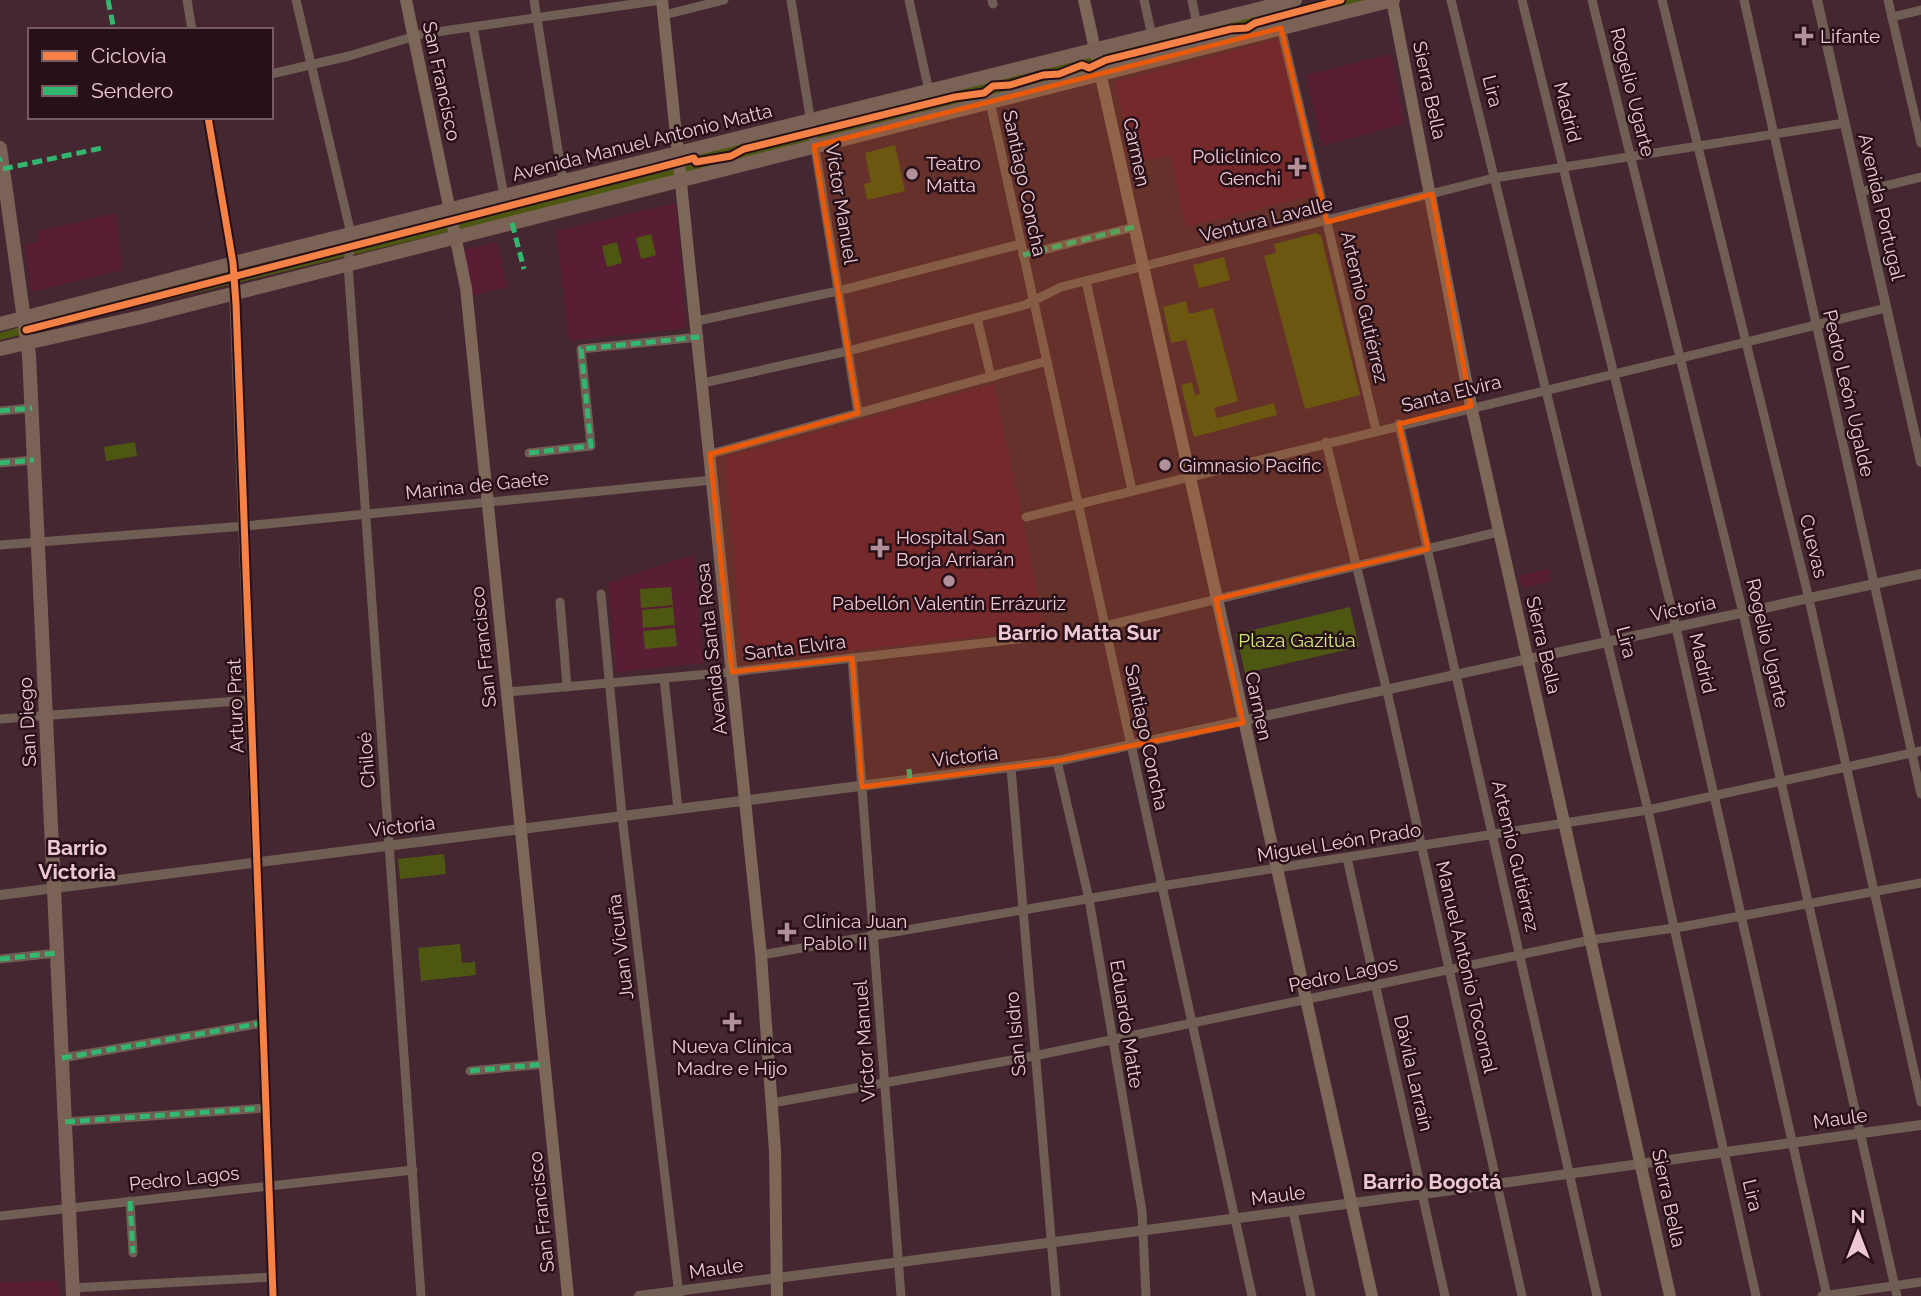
<svg xmlns="http://www.w3.org/2000/svg" width="1921" height="1296" viewBox="0 0 1921 1296" font-family="Raleway,sans-serif">
  <rect width="100%" height="100%" fill="#452732"/>
  <g fill="#591d34">
    <path d="M1279 39 1316 195 1186 227 1170 155 1133 163 1115 82Z"/>
    <path d="M1391 54 1404 124 1322 146 1306 75Z"/>
    <path d="M676 203 686 328 569 341 556 231Z"/>
    <path d="M116 213 122 270 31 292 24 245 38 242 37 232Z"/>
    <path d="M496 242 508 287 470 296 464 250Z"/>
    <path d="M994 384 1045 629 743 663 725 457Z"/>
    <path d="M694 554 704 663 616 672 608 583Z"/>
    <path d="M1548 569 1551 581 1522 588 1519 576Z"/>
    <path d="M58 1281 59 1296H0V1282Z"/>
  </g>
  <g fill="#4d5711">
    <path d="M1320 0H1369L663 180 0 340V333L42 320C467 209 894 108 1320 0Z"/>
    <path d="M895 145 905 191 867 200 864 184 871 182 865 153Z"/>
    <path d="M1316 233 1321 236 1360 395 1305 409 1264 256 1276 253 1274 244Z"/>
    <path d="M651 234 656 255 641 259 636 238Z"/>
    <path d="M617 242 622 263 607 267 602 246Z"/>
    <path d="M1224 257 1230 280 1199 288 1193 265Z"/>
    <path d="M1186 301 1189 314 1213 308 1238 401 1214 408 1217 418 1274 403 1277 415 1194 437 1181 385 1192 382 1195 395 1200 394 1186 340 1171 343 1163 307Z"/>
    <path d="M135 442 137 456 106 461 104 447Z"/>
    <path d="M671 587 673 605 641 608 640 589Z"/>
    <path d="M673 607 675 625 643 628 642 610Z"/>
    <path d="M1350 607 1359 647 1245 673 1236 634Z"/>
    <path d="M675 628 677 646 645 649 643 631Z"/>
    <path d="M444 854 446 874 400 879 398 859Z"/>
    <path d="M460 944 462 963 475 962 476 975 421 981 418 948Z"/>
  </g>
  <g fill="none" stroke-linecap="round" stroke-linejoin="round">
    <g stroke="#705d53" stroke-width="9">
      <path d="M187 0 192 30"/>
      <path d="M296 0 351 234 348 264 421 1296"/>
      <path d="M534 0 563 181"/>
      <path d="M791 0 858 413"/>
      <path d="M909 0 929 91"/>
      <path d="M992 0 993 4"/>
      <path d="M1144 0 1152 36"/>
      <path d="M1192 0 1197 25"/>
      <path d="M1451 0 1648 810 1756 1296"/>
      <path d="M1522 0 1676 627 1827 1296"/>
      <path d="M1592 0 1743 613 1897 1296"/>
      <path d="M1662 0 1809 599 1921 1102"/>
      <path d="M1744 0 1921 794"/>
      <path d="M1888 0 1921 143"/>
      <path d="M664 15 724 0"/>
      <path d="M1892 17 1921 10"/>
      <path d="M473 27 504 196"/>
      <path d="M1281 28 1376 430"/>
      <path d="M271 74 349 56 422 34 662 0"/>
      <path d="M990 102 1252 1296"/>
      <path d="M208 117 233 263"/>
      <path d="M1860 192 1921 177"/>
      <path d="M1023 255 1134 227"/>
      <path d="M1086 281 1132 490"/>
      <path d="M977 318 991 377"/>
      <path d="M697 321 838 291 1021 244"/>
      <path d="M703 383 848 351 1025 305 1061 287 1494 178 1845 123"/>
      <path d="M0 411 32 408"/>
      <path d="M1399 424 1597 1296"/>
      <path d="M1326 442 1387 691 1522 1296"/>
      <path d="M529 453 591 446 581 349 699 337"/>
      <path d="M710 454 1047 361"/>
      <path d="M0 463 34 460"/>
      <path d="M1026 517 1886 308"/>
      <path d="M0 545 245 526 713 480"/>
      <path d="M601 594 622 816 679 1295"/>
      <path d="M560 602 567 687"/>
      <path d="M1105 626 1498 532"/>
      <path d="M852 658 901 1296"/>
      <path d="M664 678 678 809"/>
      <path d="M507 692 732 672 1044 636"/>
      <path d="M0 719 251 700"/>
      <path d="M1057 761 1089 899 1142 1211 1146 1296"/>
      <path d="M1011 768 1056 1296"/>
      <path d="M1347 858 1445 1296"/>
      <path d="M761 955 1162 886 1648 810 1921 751"/>
      <path d="M0 959 57 953"/>
      <path d="M62 1058 263 1023"/>
      <path d="M470 1071 545 1064"/>
      <path d="M772 1103 1034 1056 1591 940 1681 927 1921 883"/>
      <path d="M65 1122 266 1108"/>
      <path d="M130 1201 133 1253"/>
      <path d="M1293 1211 1311 1296"/>
      <path d="M0 1216 413 1170"/>
      <path d="M72 1288 273 1277"/>
      <path d="M1822 1296 1921 1282"/>
    </g>
    <g stroke="#705d53" stroke-width="10">
      <path d="M1817 0 1921 462"/>
      <path d="M233 263 273 1296"/>
      <path d="M0 895 1057 761 1921 574"/>
      <path d="M639 1296 1423 1194 1921 1125"/>
    </g>
    <g stroke="#7c6759" stroke-width="12">
      <path d="M406 0 466 288 568 1296"/>
      <path d="M662 0 761 955 775 1151 777 1296"/>
      <path d="M1084 0 1372 1296"/>
      <path d="M1392 0 1471 406 1670 1296"/>
    </g>
    <g stroke="#7b6256" stroke-width="14">
      <path d="M0 148 29 355 73 1296"/>
      <path d="M0 324 242 261 1295 0"/>
      <path d="M0 349 141 317 1393 0"/>
    </g>
    <g stroke="#33b770" stroke-width="5" stroke-dasharray="10 5" stroke-linecap="butt">
      <path d="M108 0 114 30"/>
      <path d="M0 160 2 159"/>
      <path d="M3 169 102 148"/>
      <path d="M512 223 524 269"/>
      <path d="M1023 255 1134 227"/>
      <path d="M0 411 32 408"/>
      <path d="M529 453 591 446 581 349 699 337"/>
      <path d="M0 463 34 460"/>
      <path d="M909 769 910 781"/>
      <path d="M0 959 57 953"/>
      <path d="M62 1058 263 1023"/>
      <path d="M470 1071 545 1064"/>
      <path d="M65 1122 266 1108"/>
      <path d="M130 1201 133 1253"/>
    </g>
    <defs>
      <g id="cycleway">
        <path d="M208 117 233 263 236 304 273 1296"/>
        <path d="M26 330C249 272 472 217 694 158L696 162 731 156 744 149 955 97 984 93 993 86 1010 85 1043 75 1059 74 1082 65 1089 68 1106 60 1231 29 1247 28 1255 23 1341 0"/>
      </g>
    </defs>
    <use href="#cycleway" stroke="#281018" stroke-width="11"/>
    <use href="#cycleway" stroke="#f48246" stroke-width="7"/>
  </g>
  <path fill="#e8590c" fill-opacity="0.2" stroke="#e8590c" stroke-width="5" stroke-linejoin="round" d="M1281 28 1327 222 1432 194 1471 406 1399 424 1428 549 1216 599 1243 723 1057 761 862 787 852 658 732 672 710 454 858 413 814 146Z"/>
  <g fill="#b2909a" stroke="#281018" stroke-width="2.5">
    <path d="M1800.5 25.5h7v7h7v7h-7v7h-7v-7h-7v-7h7z"/>
    <path d="M1293.5 156.5h7v7h7v7h-7v7h-7v-7h-7v-7h7z"/>
    <circle cx="912" cy="174" r="7"/>
    <circle cx="1165" cy="465" r="7"/>
    <path d="M876.5 537.5h7v7h7v7h-7v7h-7v-7h-7v-7h7z"/>
    <circle cx="949" cy="581" r="7"/>
    <path d="M783.5 921.5h7v7h7v7h-7v7h-7v-7h-7v-7h7z"/>
    <path d="M728.5 1011.5h7v7h7v7h-7v7h-7v-7h-7v-7h7z"/>
  </g>
  <g text-anchor="middle" stroke-width="5" stroke-linejoin="round" paint-order="stroke">
    <g font-size="19" fill="#edc8d2" stroke="#281018" text-anchor="start">
      <text x="1820" y="43">Lifante</text>
      <text x="1281" y="163" text-anchor="end">Policlínico<tspan x="1281" dy="22">Genchi</tspan></text>
      <text x="926" y="170">Teatro<tspan x="926" dy="22">Matta</tspan></text>
      <text x="1179" y="472">Gimnasio Pacific</text>
      <text x="896" y="544">Hospital San<tspan x="896" dy="22">Borja Arriarán</tspan></text>
      <text x="949" y="610" text-anchor="middle">Pabellón Valentín Errázuriz</text>
      <text x="803" y="928">Clínica Juan<tspan x="803" dy="22">Pablo II</tspan></text>
      <text x="732" y="1053" text-anchor="middle">Nueva Clínica<tspan x="732" dy="22">Madre e Hijo</tspan></text>
    </g>
    <g font-size="19" fill="#edc8d2" stroke="#281018">
      <text transform="translate(442 81) rotate(78)" y="7">San Francisco</text>
      <text transform="translate(1430 90) rotate(78)" y="7">Sierra Bella</text>
      <text transform="translate(1493 91) rotate(76)" y="7">Lira</text>
      <text transform="translate(1633 92) rotate(76)" y="7">Rogelio Ugarte</text>
      <text transform="translate(1568 112) rotate(76)" y="7">Madrid</text>
      <text transform="translate(642 142) rotate(-14)" y="7">Avenida Manuel Antonio Matta</text>
      <text transform="translate(1137 152) rotate(78)" y="7">Carmen</text>
      <text transform="translate(1025 183) rotate(78)" y="7">Santiago Concha</text>
      <text transform="translate(842 204) rotate(81)" y="7">Víctor Manuel</text>
      <text transform="translate(1882 207) rotate(77)" y="7">Avenida Portugal</text>
      <text transform="translate(1266 219) rotate(-14)" y="7">Ventura Lavalle</text>
      <text transform="translate(1365 307) rotate(77)" y="7">Artemio Gutiérrez</text>
      <text transform="translate(1451 393) rotate(-14)" y="7">Santa Elvira</text>
      <text transform="translate(1849 393) rotate(77)" y="7">Pedro León Ugalde</text>
      <text transform="translate(477 485) rotate(-6)" y="7">Marina de Gaete</text>
      <text transform="translate(1814 546) rotate(76)" y="7">Cuevas</text>
      <text transform="translate(1683 608) rotate(-12)" y="7">Victoria</text>
      <text transform="translate(1627 642) rotate(76)" y="7">Lira</text>
      <text transform="translate(1768 643) rotate(77)" y="7">Rogelio Ugarte</text>
      <text transform="translate(1544 645) rotate(77)" y="7">Sierra Bella</text>
      <text transform="translate(483 647) rotate(-96)" y="7">San Francisco</text>
      <text transform="translate(795 647) rotate(-7)" y="7">Santa Elvira</text>
      <text transform="translate(711 649) rotate(-96)" y="7">Avenida Santa Rosa</text>
      <text transform="translate(1703 663) rotate(77)" y="7">Madrid</text>
      <text transform="translate(235 706) rotate(-92)" y="7">Arturo Prat</text>
      <text transform="translate(1259 706) rotate(78)" y="7">Carmen</text>
      <text transform="translate(27 722) rotate(-93)" y="7">San Diego</text>
      <text transform="translate(1147 737) rotate(78)" y="7">Santiago Concha</text>
      <text transform="translate(965 756) rotate(-7)" y="7">Victoria</text>
      <text transform="translate(366 760) rotate(-94)" y="7">Chiloé</text>
      <text transform="translate(402 826) rotate(-7)" y="7">Victoria</text>
      <text transform="translate(1339 842) rotate(-9)" y="7">Miguel León Prado</text>
      <text transform="translate(1516 856) rotate(77)" y="7">Artemio Gutiérrez</text>
      <text transform="translate(620 947) rotate(-97)" y="7">Juan Vicuña</text>
      <text transform="translate(1467 967) rotate(77)" y="7">Manuel Antonio Tocornal</text>
      <text transform="translate(1343 974) rotate(-12)" y="7">Pedro Lagos</text>
      <text transform="translate(1127 1024) rotate(81)" y="7">Eduardo Matte</text>
      <text transform="translate(1015 1034) rotate(-95)" y="7">San Isidro</text>
      <text transform="translate(864 1041) rotate(-94)" y="7">Víctor Manuel</text>
      <text transform="translate(1414 1073) rotate(77)" y="7">Dávila Larraín</text>
      <text transform="translate(1840 1118) rotate(-8)" y="7">Maule</text>
      <text transform="translate(184 1178) rotate(-6)" y="7">Pedro Lagos</text>
      <text transform="translate(1278 1195) rotate(-7)" y="7">Maule</text>
      <text transform="translate(1753 1195) rotate(77)" y="7">Lira</text>
      <text transform="translate(1669 1198) rotate(78)" y="7">Sierra Bella</text>
      <text transform="translate(541 1212) rotate(-96)" y="7">San Francisco</text>
      <text transform="translate(716 1268) rotate(-8)" y="7">Maule</text>
    </g>
    <g font-size="19" fill="#d0ec77" stroke="#281018">
      <text x="1297" y="647">Plaza Gazitúa</text>
    </g>
    <g font-size="21" font-weight="bold" fill="#edc8d2" stroke="#281018">
      <text x="1079" y="640">Barrio Matta Sur</text>
      <text x="77" y="855">Barrio<tspan x="77" dy="24">Victoria</tspan></text>
      <text x="1432" y="1189">Barrio Bogotá</text>
    </g>
  </g>
  <rect x="28" y="28" width="245" height="91" fill="#281018" stroke="#775a62" stroke-width="2"/>
  <rect x="42" y="51" width="35" height="10" fill="#f48246" stroke="#775a62" stroke-width="2"/>
  <text x="91" y="63" font-size="21" fill="#edc8d2">Ciclovía</text>
  <rect x="42" y="86" width="35" height="10" fill="#33b770" stroke="#775a62" stroke-width="2"/>
  <text x="91" y="98" font-size="21" fill="#edc8d2">Sendero</text>
  <g transform="translate(1858 1233)" stroke="#281018" stroke-width="5" paint-order="stroke">
  <path d="M0-5L12 26L0 18L-12 26Z" fill="#edc8d2"/>
  <text y="-10" font-size="19" font-weight="bold" text-anchor="middle" fill="#edc8d2">N</text>
  </g>
</svg>
